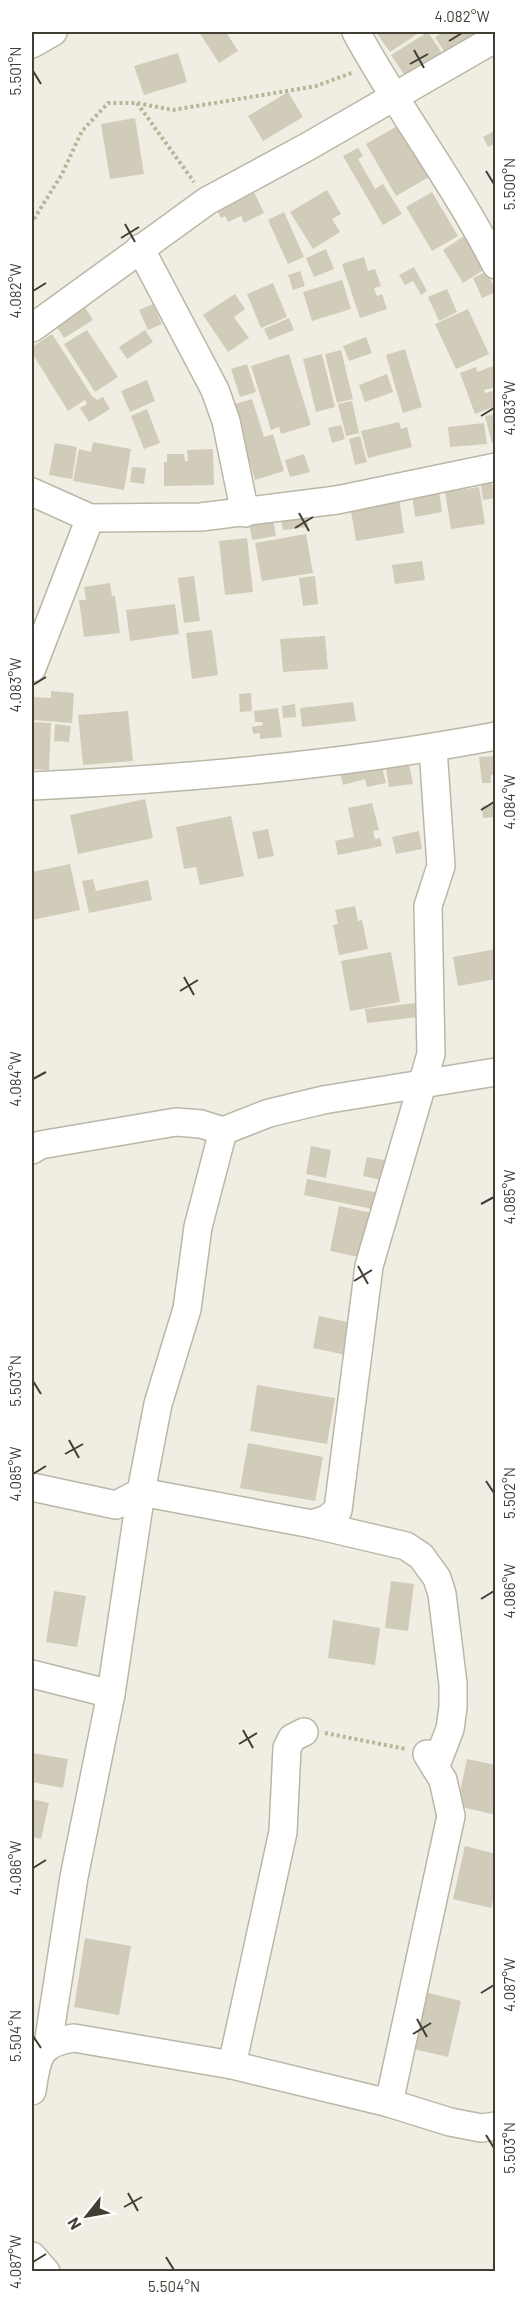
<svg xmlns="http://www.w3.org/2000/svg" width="527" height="2303" viewBox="0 0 527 2303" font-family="Barlow,sans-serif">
  <rect width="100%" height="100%" fill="#f0eee3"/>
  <g fill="#d1cbb9">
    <path d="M199 32H226L238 51 219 63Z"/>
    <path d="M376 32H420L390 52Z"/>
    <path d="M428 32 446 59 410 83 391 55Z"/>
    <path d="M444 32H487L447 56 435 37Z"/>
    <path d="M178 53 187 82 144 95 134 66Z"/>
    <path d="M288 92 303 117 263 141 248 116Z"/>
    <path d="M135 118 144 174 110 179 101 124Z"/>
    <path d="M399 125 429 177 396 196 366 144Z"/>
    <path d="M496 130V143L488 147 483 137Z"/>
    <path d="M358 148 363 156 358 159 375 189 383 184 402 214 383 225 343 156Z"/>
    <path d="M253 190 264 213 244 223 241 216 228 222 225 216 221 218 216 208Z"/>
    <path d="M327 190 341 214 332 219 340 232 313 249 290 212Z"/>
    <path d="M432 192 458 236 432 251 406 207Z"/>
    <path d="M284 212 304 257 288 264 268 220Z"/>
    <path d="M464 236 485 269 463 283 443 250Z"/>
    <path d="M326 249 334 269 314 277 306 258Z"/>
    <path d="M364 257 368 271 375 269 381 286 374 288 377 296 382 294 387 309 360 318 342 264Z"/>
    <path d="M414 267 427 291 421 295 413 281 405 285 399 275Z"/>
    <path d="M300 271 305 286 293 290 288 275Z"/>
    <path d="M487 271 496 292 482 298 473 278Z"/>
    <path d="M342 280 351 309 312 321 303 292Z"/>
    <path d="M273 283 287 317 261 328 247 294Z"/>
    <path d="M447 289 457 312 439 321 428 297Z"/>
    <path d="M235 294 245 309 234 317 249 338 228 352 203 315Z"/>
    <path d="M82 303 93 320 64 338 53 321Z"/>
    <path d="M153 304 162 324 148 330 139 310Z"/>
    <path d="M468 309 489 354 456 369 435 324Z"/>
    <path d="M289 318 294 330 269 340 264 329Z"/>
    <path d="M87 330 118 377 95 392 64 344Z"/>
    <path d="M145 330 153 342 127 359 119 347Z"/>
    <path d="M52 334 92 396 97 400 103 397 110 409 89 422 80 408 87 404 85 400 68 411 32 353V347Z"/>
    <path d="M366 337 372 353 349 361 343 346Z"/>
    <path d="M405 349 422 407 403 413 386 355Z"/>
    <path d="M341 350 353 399 337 403 325 354Z"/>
    <path d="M289 354 311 425 281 434 279 427 271 430 251 366Z"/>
    <path d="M322 354 335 407 316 412 303 359Z"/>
    <path d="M247 364 256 392 240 397 231 369Z"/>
    <path d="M496 365V387L484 390 485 393 492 391 496 406 475 414 460 373 476 367 477 372Z"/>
    <path d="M387 374 393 392 365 402 359 385Z"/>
    <path d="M147 380 155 401 130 412 121 391Z"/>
    <path d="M252 399 264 437 273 434 284 471 255 480 232 405Z"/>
    <path d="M352 401 359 433 346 436 338 404Z"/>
    <path d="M147 409 160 443 144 449 131 416Z"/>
    <path d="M496 414V442L492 443 485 416Z"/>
    <path d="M399 422 401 429 407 427 412 447 368 458 361 431Z"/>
    <path d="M484 423 487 444 450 447 448 427Z"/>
    <path d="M341 425 345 439 332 443 328 428Z"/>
    <path d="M360 436 367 462 355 465 349 439Z"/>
    <path d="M93 442 131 449 124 490 73 481 79 449 91 452Z"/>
    <path d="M55 443 77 447 72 479 49 475Z"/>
    <path d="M213 449 214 485 164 486V462H167V454H184L185 461H188L187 450Z"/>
    <path d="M304 454 310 472 290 477 285 460Z"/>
    <path d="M132 467 146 468 144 484 130 482Z"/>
    <path d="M490 471 494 498 483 500 481 484Z"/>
    <path d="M479 487 485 524 451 529 445 492Z"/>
    <path d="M439 491 442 512 415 517 412 495Z"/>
    <path d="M399 497 404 533 356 541 350 505Z"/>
    <path d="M306 510 308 527 283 530 280 514Z"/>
    <path d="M272 512 276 536 252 540 248 516Z"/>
    <path d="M306 534 313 573 262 581 255 543Z"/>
    <path d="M247 538 253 592 225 595 219 541Z"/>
    <path d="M422 561 425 580 395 584 392 565Z"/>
    <path d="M194 576 200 621 184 623 178 578Z"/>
    <path d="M315 576 318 604 303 606 299 578Z"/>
    <path d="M110 583 112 596H115L120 633 84 637 79 600H86L84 587Z"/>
    <path d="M175 604 179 634 130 641 126 610Z"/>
    <path d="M212 630 218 675 192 679 186 633Z"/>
    <path d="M325 636 328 669 283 672 280 639Z"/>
    <path d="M51 691 74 693 72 723 32 720 33 697 51 698Z"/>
    <path d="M251 693 252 711 240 712 239 694Z"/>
    <path d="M353 702 356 721 302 727 300 708Z"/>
    <path d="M295 704 296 717 283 718 282 706Z"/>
    <path d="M278 708 282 737 260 739V733L253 734 252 727 263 725 262 722H255L254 711Z"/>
    <path d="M128 711 133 761 83 765 78 715Z"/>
    <path d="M32 722 51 723 49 770 32 769Z"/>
    <path d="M55 724 71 726 69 742 54 741Z"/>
    <path d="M496 756V774L491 775V783H482L479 757Z"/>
    <path d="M380 759 386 783 367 787 365 779 343 785 339 769Z"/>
    <path d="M384 759 408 760 413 784 389 787Z"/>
    <path d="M145 799 153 838 78 854 70 815Z"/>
    <path d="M372 803 379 830 373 831 375 839 380 838 382 846 338 855 335 841 354 837 348 808Z"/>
    <path d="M496 804V817L483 818 482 806Z"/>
    <path d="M231 816 244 876 200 885 196 867 184 869 176 827Z"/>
    <path d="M268 829 274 856 258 859 252 832Z"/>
    <path d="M419 831 422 849 396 854 392 837Z"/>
    <path d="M70 864 80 910 32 920V872Z"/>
    <path d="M93 879 96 891 148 880 152 900 89 913 82 881Z"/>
    <path d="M355 906 358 921 362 920 368 949 339 955 333 925 338 924 335 910Z"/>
    <path d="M496 949V979L458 986 453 957Z"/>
    <path d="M391 952 400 1002 350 1011 341 961Z"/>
    <path d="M416 1003 418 1017 367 1023 365 1009Z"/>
    <path d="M311 1146 331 1150 326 1178 306 1174Z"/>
    <path d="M367 1157 390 1161 386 1181 363 1176Z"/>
    <path d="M307 1179 380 1193 377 1210 304 1195Z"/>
    <path d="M339 1206 372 1213 363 1258 330 1251Z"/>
    <path d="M319 1316 352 1323 346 1355 313 1348Z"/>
    <path d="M257 1385 335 1398 327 1444 250 1431Z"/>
    <path d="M248 1443 323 1457 315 1501 240 1488Z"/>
    <path d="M391 1581 414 1584 408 1631 385 1628Z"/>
    <path d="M54 1591 86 1596 77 1647 46 1642Z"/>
    <path d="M333 1620 380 1628 375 1665 328 1658Z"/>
    <path d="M32 1753 68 1759 63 1788 32 1782Z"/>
    <path d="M467 1759 496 1765V1815L457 1806Z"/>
    <path d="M32 1799 49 1803 41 1839 32 1837Z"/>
    <path d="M465 1846 496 1854V1890L491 1908 453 1899Z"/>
    <path d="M85 1938 131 1946 119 2015 74 2007Z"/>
    <path d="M421 1991 461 2001 448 2057 409 2048Z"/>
  </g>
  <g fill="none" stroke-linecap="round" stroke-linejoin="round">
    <defs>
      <g id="minor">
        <path d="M356 32C399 111 455 184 496 265"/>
        <path d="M32 44 53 32"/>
        <path d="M140 248 215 390 226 421 245 513"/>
        <path d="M32 328 207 201 307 147 496 38"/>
        <path d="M32 492 90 518 201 517 337 500 496 467"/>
        <path d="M32 668 90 518"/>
        <path d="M32 786C186 779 343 765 496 736"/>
        <path d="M32 1150 40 1145 176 1122 201 1124 223 1131 269 1113 323 1100 496 1072"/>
        <path d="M32 1487 116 1505 141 1492 312 1524 327 1519 338 1510 369 1266 431 1054 428 906 441 866 433 748"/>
        <path d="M312 1524 406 1546 421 1556 437 1578 442 1594 453 1684V1707L450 1729 436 1765"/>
        <path d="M32 1674 111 1694"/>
        <path d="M48 2045 74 1877 111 1694 141 1492 158 1404 187 1309 198 1227 223 1131"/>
        <path d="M232 2065 283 1832 287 1748 292 1738 304 1732"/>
        <path d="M32 2091C37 2059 37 2043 74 2038L232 2065 389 2103 450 2122 481 2128 496 2126"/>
        <path d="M389 2103 451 1816 443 1780 427 1754"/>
        <path d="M32 2256 46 2272"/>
      </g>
    </defs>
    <use href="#minor" stroke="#bbb7a7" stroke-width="30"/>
    <g stroke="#bcb499" stroke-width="4" stroke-dasharray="3 3" stroke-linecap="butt">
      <path d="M137 103 194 182"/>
      <path d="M34 219 62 174 82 131 108 103H137L173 110 316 86 354 72"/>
      <path d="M325 1733 406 1749"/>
    </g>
    <use href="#minor" stroke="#fff" stroke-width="27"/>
  </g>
  <path fill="none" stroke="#423e34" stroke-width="2" d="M449 41 462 33M414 50 424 68M410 64 428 54M33 71 41 84M486 171 494 184M125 224 135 242M121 238 139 227M33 291 46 283M481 416 494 408M299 513 309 531M295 528 313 517M33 685 46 677M481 810 494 802M184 977 194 995M180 991 198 980M33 1079 46 1072M481 1204 494 1197M358 1266 368 1284M354 1281 372 1270M33 1381 41 1394M69 1440 79 1458M65 1454 83 1444M33 1474 46 1466M486 1481 494 1493M481 1599 494 1591M243 1730 253 1748M239 1744 257 1733M33 1868 46 1860M481 1993 494 1985M417 2019 427 2037M413 2034 431 2023M33 2036 41 2048M486 2135 494 2148M128 2193 138 2211M124 2207 142 2197M166 2257 174 2270M33 2262 46 2254"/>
  <rect width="527" height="2303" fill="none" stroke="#ffffff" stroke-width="66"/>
  <g transform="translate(87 2216) rotate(239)" stroke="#ffffff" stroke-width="4.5" paint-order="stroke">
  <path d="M0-4.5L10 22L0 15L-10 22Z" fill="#423e34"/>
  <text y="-9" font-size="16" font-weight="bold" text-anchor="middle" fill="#423e34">N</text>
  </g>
  <rect x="33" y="33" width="461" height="2237" fill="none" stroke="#423e34" stroke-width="2"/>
  <g font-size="15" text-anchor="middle" fill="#423e34">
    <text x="462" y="22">4.082°W</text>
    <text transform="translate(16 71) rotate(-90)" y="5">5.501°N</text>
    <text transform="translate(510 184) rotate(-90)" y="5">5.500°N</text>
    <text transform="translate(16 291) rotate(-90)" y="5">4.082°W</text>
    <text transform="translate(510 408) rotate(-90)" y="5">4.083°W</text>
    <text transform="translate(16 685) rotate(-90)" y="5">4.083°W</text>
    <text transform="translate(510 802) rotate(-90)" y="5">4.084°W</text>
    <text transform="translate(16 1079) rotate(-90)" y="5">4.084°W</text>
    <text transform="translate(510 1197) rotate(-90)" y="5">4.085°W</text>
    <text transform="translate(16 1381) rotate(-90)" y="5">5.503°N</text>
    <text transform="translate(16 1474) rotate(-90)" y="5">4.085°W</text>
    <text transform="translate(510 1493) rotate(-90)" y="5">5.502°N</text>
    <text transform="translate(510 1591) rotate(-90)" y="5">4.086°W</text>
    <text transform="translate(16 1868) rotate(-90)" y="5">4.086°W</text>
    <text transform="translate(510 1985) rotate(-90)" y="5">4.087°W</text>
    <text transform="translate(16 2036) rotate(-90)" y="5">5.504°N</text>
    <text transform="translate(510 2148) rotate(-90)" y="5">5.503°N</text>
    <text transform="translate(16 2262) rotate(-90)" y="5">4.087°W</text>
    <text x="174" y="2292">5.504°N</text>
  </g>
</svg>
